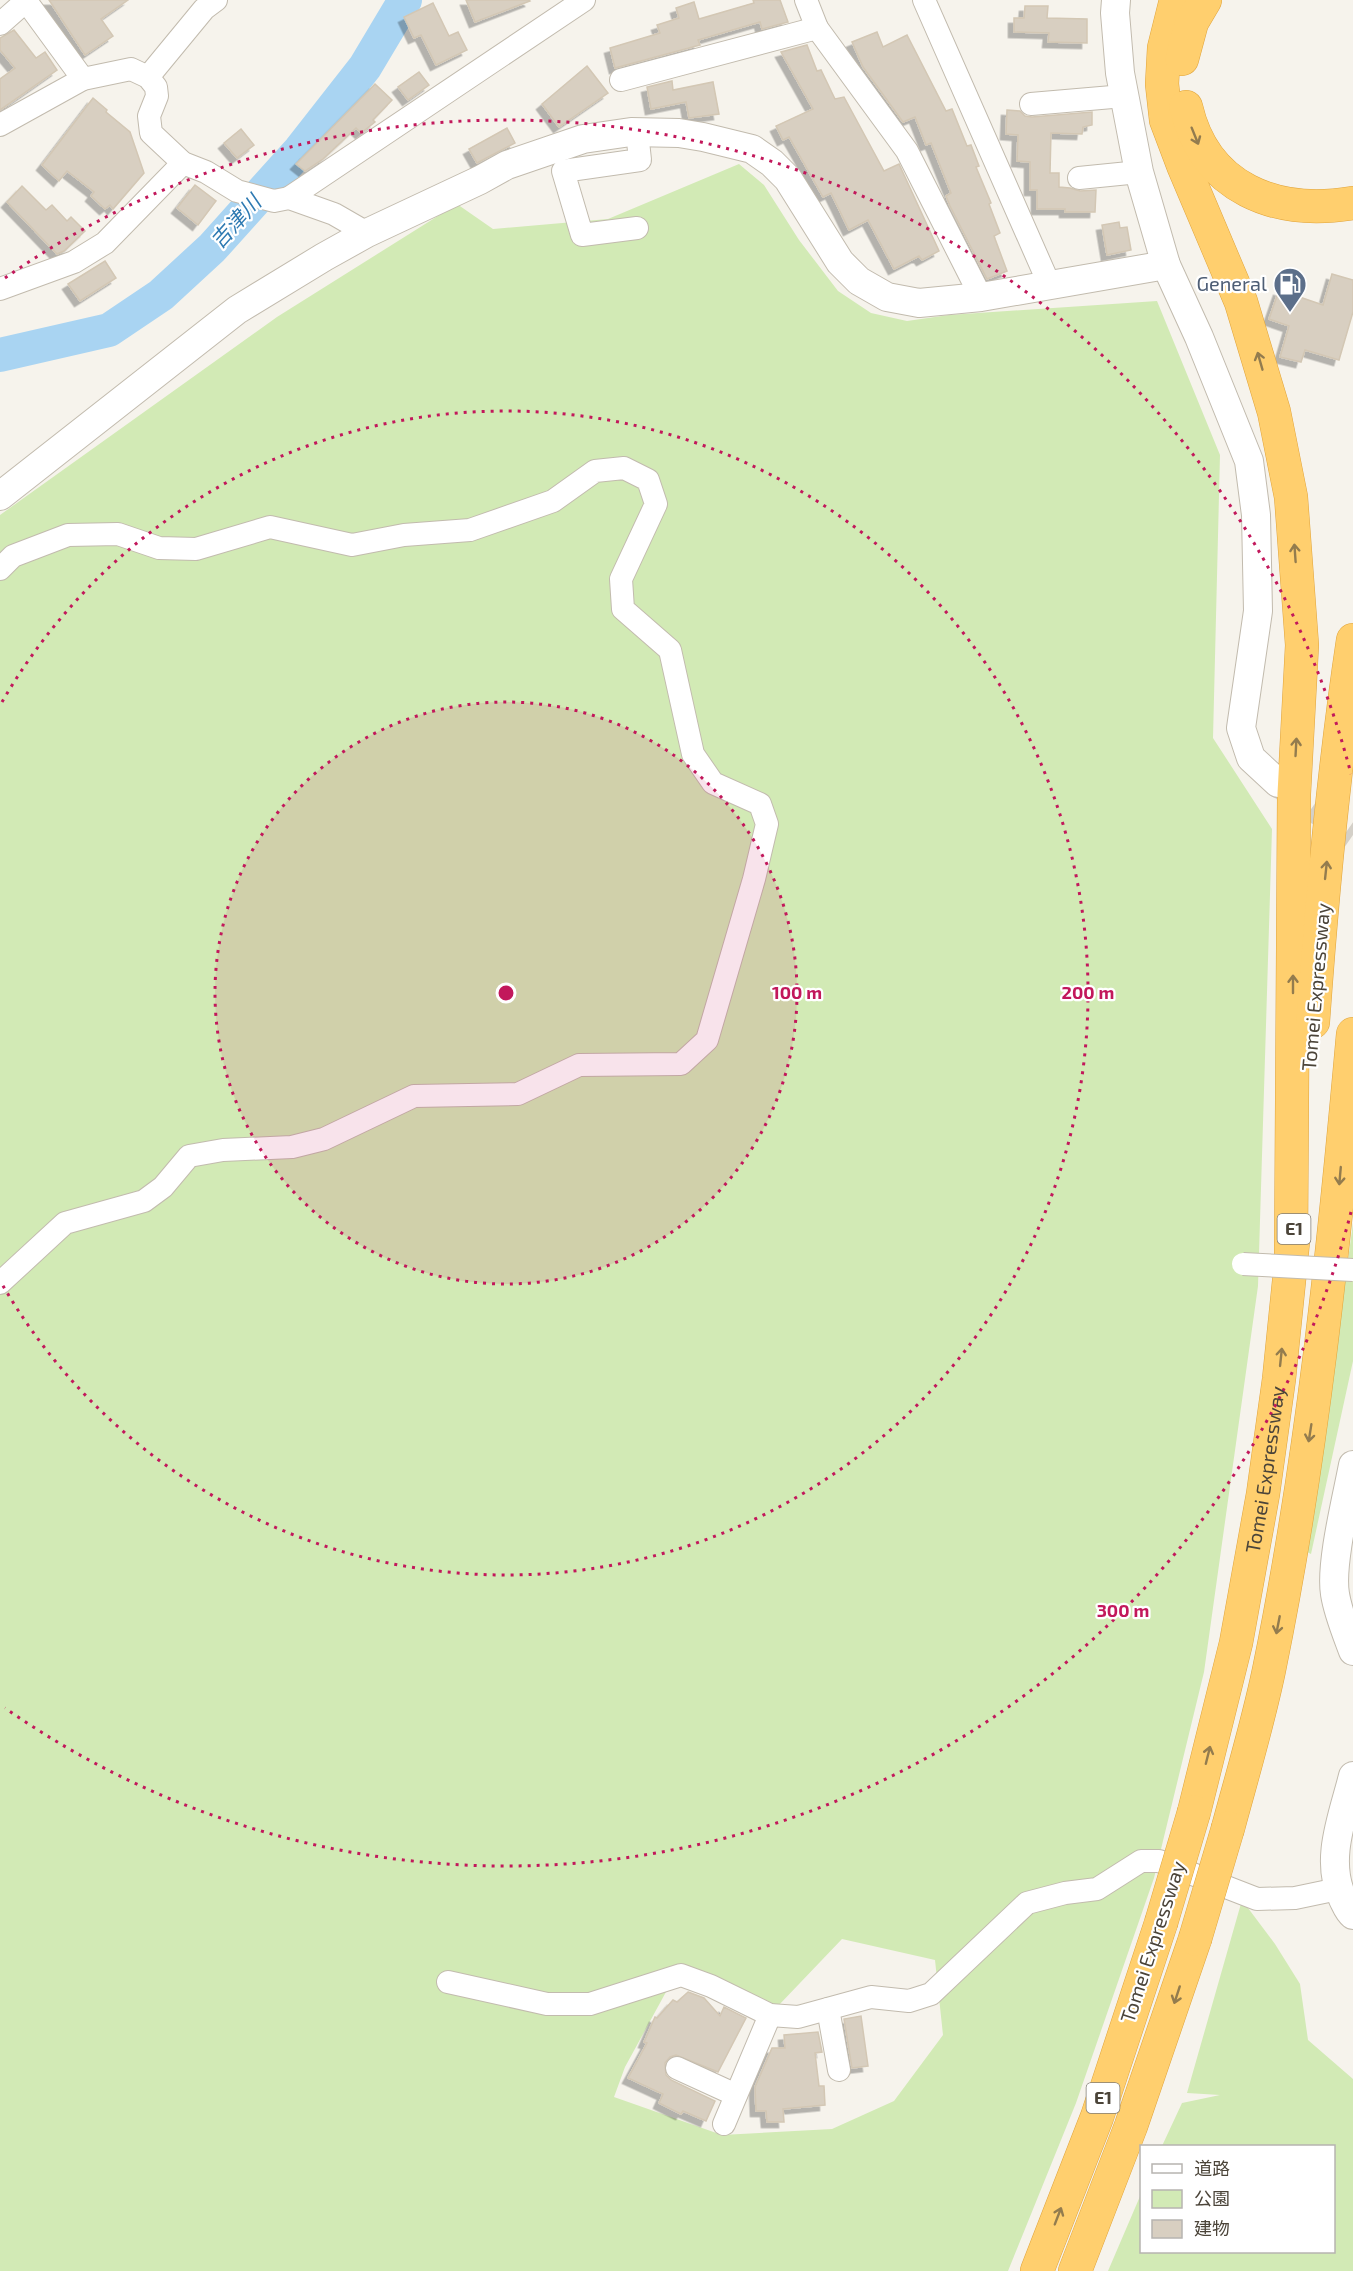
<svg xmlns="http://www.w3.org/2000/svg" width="1353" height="2271" viewBox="0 0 1353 2271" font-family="'Exo 2','Noto Sans JP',sans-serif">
  <defs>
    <filter id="shadow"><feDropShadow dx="-5.5" dy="5.5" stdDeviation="0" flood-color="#0004"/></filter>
  </defs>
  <rect width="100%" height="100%" fill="#f6f3ec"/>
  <g fill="#d2eab5" fill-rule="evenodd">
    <path d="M739 164 764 185 799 240 838 291 871 313 907 321 949 315 1157 301 1220 455 1213 738 1272 829 1258 1286 1204 1672 1154 1878 1076 2103 1008 2271H0V515L277 317 457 204 493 229 608 219ZM842 1939 935 1960 943 2035 894 2101 832 2129 722 2135 614 2097 625 2067 678 1970 755 1995 778 2006Z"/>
    <path d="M1353 1223V1361L1311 1554 1305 1551 1325 1431Z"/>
    <path d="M1242 1900 1275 1944 1300 1984 1308 2040 1353 2079V2271H1108L1141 2194 1142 2252H1334V2146H1162L1182 2103 1220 2095 1187 2093Z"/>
  </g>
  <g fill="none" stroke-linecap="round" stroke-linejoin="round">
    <path stroke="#a9d4f2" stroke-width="34" d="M0 355 109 330 161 295 212 248 300 150 365 67 405 0"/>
  </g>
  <g fill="#d8cfc1" stroke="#d3c7b4" stroke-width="1.5" filter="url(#shadow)">
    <path d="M49 0H128L101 19 113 36 85 55Z"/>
    <path d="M466 0H529L530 1 475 22Z"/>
    <path d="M753 0H780L788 22 762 29 760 22 698 40 700 45 615 68 610 48 660 33 657 25 679 18 676 8 694 2 699 19 754 3Z"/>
    <path d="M433 3 449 36 458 32 467 50 436 65 421 35 414 38 404 17Z"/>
    <path d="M1025 6H1048L1047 18 1087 19V43L1048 42 1049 33 1014 32V18H1024Z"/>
    <path d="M14 30 36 58 45 52 57 70 0 110V79L15 68 0 50V38Z"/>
    <path d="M877 32 883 47 907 35 946 111 952 109 967 146 971 145 979 166 976 167 991 203 989 204 1000 233 994 236 1007 271 987 279 950 206 946 196 951 193 931 143 926 145 915 117 903 122 863 67 852 42Z"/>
    <path d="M807 45 817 71 821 70 835 99 844 97 884 171 899 164 939 251 922 260 919 256 894 269 868 220 849 230 831 193 823 197 789 137 783 140 776 126 813 109 781 52Z"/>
    <path d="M587 66 608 93 559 127 542 104Z"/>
    <path d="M419 72 429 85 408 100 398 87Z"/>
    <path d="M672 81 673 90 713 82 719 114 689 118 686 102 651 109 647 87Z"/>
    <path d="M375 84 392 100 373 120 375 122 361 133 356 128 323 159 305 171 296 164Z"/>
    <path d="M93 98 107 110 106 112 130 132 144 173 113 209 110 205 105 209 91 196 94 192 67 171 59 181 42 165Z"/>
    <path d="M1007 110 1020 111 1025 116 1032 117 1092 112V125L1083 127 1082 134 1051 133 1050 173H1059V187L1070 188 1080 191 1096 190 1095 212H1065V209H1037V190H1030V162L1017 161 1018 135 1006 134Z"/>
    <path d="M507 128 515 143 477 163 469 149Z"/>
    <path d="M241 129 254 145 237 158 224 143Z"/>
    <path d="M195 185 216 201 198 225 177 208Z"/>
    <path d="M22 186 46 210 52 205 67 221 71 217 85 231 64 251 57 254 7 202Z"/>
    <path d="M1119 222 1120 228 1127 227 1131 250 1107 255 1102 225Z"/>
    <path d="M105 261 116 278 80 301 68 284Z"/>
    <path d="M1332 274 1353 280V312L1339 360 1305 350 1301 362 1280 357 1289 326 1269 319 1279 290 1323 305Z"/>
    <path d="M688 1992 704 1998 720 2016 724 2007 746 2018 718 2072 676 2055 670 2057 665 2063 666 2075 671 2080 715 2101 706 2121 683 2111 681 2114 659 2103 663 2094 628 2078 647 2043 644 2042 655 2017 657 2018 673 2000 677 2002Z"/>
    <path d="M861 2016 868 2066 852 2068 844 2019Z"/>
    <path d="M818 2032 822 2052 815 2053 819 2086H824L825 2105 783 2109 784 2122H767L766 2111H756L755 2087 772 2048H785L784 2035Z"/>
  </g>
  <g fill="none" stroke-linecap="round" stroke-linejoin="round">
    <path stroke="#d4d0c8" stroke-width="28" stroke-dasharray="28 14" stroke-linecap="butt" d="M1278 783 1353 835"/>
    <defs>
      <g id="minor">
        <path d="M806 0 817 28 907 151 981 297"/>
        <path d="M924 0 1050 286"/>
        <path d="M0 24 26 1 83 79"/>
        <path d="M148 77 204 9 216 0"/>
        <path d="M621 80 817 28"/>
        <path d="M1031 104 1124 96"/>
        <path d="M0 125 83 79 131 69 148 77 156 87 157 96 149 116 151 133 183 163 206 172 237 191 274 201 289 198 334 214 367 233"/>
        <path d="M637 132 640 160 563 171 582 235 637 228"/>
        <path d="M1079 178 1139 172"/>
        <path d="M289 198 584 0"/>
        <path d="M0 289 74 262 105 243 183 163"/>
        <path d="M0 569 13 556 68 535 118 534 159 548 196 549 270 527 352 545 404 535 470 530 553 501 595 471 624 468 648 480 656 504 621 579 623 609 670 650 693 754 713 783 760 804 767 824 754 879 707 1040 681 1064 579 1065 518 1094 414 1096 324 1139 292 1147 223 1150 189 1156 163 1187 144 1201 65 1223 0 1283"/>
        <path d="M448 1982 547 2004H590L681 1975 711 1986 770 2015 798 2017 871 1997 909 2001 931 1994 1027 1903 1065 1893 1097 1889 1141 1861H1159L1257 1899 1295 1898 1338 1889"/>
        <path d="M828 2009 839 2070"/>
        <path d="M677 2068 736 2095"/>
        <path d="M724 2124 770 2015"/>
      </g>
      <g id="tertiary">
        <path d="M1116 0 1115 13 1120 73 1139 172 1166 265 1199 337 1249 461 1256 515 1258 611 1241 728 1251 758 1278 783"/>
        <path d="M0 496 237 310 324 257 367 233 480 180 507 165 583 139 631 132 679 133 703 137 752 149 772 163 788 179 840 262 859 281 887 297 919 303 981 297 1166 265"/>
        <path d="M1353 1465C1347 1497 1330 1564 1335 1594 1338 1613 1346 1632 1353 1651"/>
        <path d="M1353 1776C1343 1816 1324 1860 1343 1899 1346 1905 1348 1911 1353 1915"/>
      </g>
      <g id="motorway">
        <path d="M1176 0 1164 48 1162 84 1166 120 1183 165 1241 302 1274 412 1291 497 1302 645 1294 794 1291 1253"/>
        <path d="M1182 59 1192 22 1205 0"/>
        <path d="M1186 107C1205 189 1276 216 1353 203"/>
        <path d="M1313 1022C1322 895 1334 767 1353 640"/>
        <path id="s1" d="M1194 1812 1236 1643 1263 1494 1279 1379 1294 1232"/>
        <path d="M1228 1828C1242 1776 1258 1723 1269 1670 1312 1460 1334 1248 1353 1034"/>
        <path d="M1037 2271 1097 2117 1161 1923"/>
        <path d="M1075 2271 1131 2126 1195 1939"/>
      </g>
    </defs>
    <use href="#minor" stroke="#c2bbae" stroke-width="24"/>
    <use href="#tertiary" stroke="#c2bbae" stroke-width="30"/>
    <use href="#motorway" stroke="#e0a43c" stroke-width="34"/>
    <use href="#minor" stroke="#fff" stroke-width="22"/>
    <use href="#tertiary" stroke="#fff" stroke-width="28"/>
    <use href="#motorway" stroke="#ffcf6e" stroke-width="33"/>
    <defs>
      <path id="minor-bridge" d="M1243 1264 1353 1270"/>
      <g id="motorway-bridge">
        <path d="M1161 1923 1194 1812"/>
        <path d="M1195 1939 1228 1828"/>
      </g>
    </defs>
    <use href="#minor-bridge" stroke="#c2bbae" stroke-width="24" stroke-linecap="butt"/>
    <use href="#motorway-bridge" stroke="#e0a43c" stroke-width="34" stroke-linecap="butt"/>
    <use href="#minor-bridge" stroke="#fff" stroke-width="22"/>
    <use href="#motorway-bridge" stroke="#ffcf6e" stroke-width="33"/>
  </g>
  <defs><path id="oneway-shaft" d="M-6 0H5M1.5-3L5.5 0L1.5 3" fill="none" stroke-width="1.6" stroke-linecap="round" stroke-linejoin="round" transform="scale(1.5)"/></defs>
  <g stroke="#937c4e">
    <use href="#oneway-shaft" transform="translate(1195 136) rotate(68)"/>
    <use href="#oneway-shaft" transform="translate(1260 361) rotate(-106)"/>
    <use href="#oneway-shaft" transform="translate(1295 553) rotate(-94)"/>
    <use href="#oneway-shaft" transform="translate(1296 747) rotate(-87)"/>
    <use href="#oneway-shaft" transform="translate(1326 870) rotate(-84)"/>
    <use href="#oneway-shaft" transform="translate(1293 984) rotate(-90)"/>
    <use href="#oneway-shaft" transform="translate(1340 1176) rotate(95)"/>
    <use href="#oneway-shaft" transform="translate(1281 1357) rotate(-84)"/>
    <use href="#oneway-shaft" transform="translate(1310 1433) rotate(99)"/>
    <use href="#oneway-shaft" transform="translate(1278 1625) rotate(101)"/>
    <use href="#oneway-shaft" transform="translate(1208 1755) rotate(-76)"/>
    <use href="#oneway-shaft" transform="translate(1177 1995) rotate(108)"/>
    <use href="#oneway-shaft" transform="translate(1058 2216) rotate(-69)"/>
  </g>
  <circle cx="506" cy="993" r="291" fill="#c2185b" fill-opacity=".12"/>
  <g fill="none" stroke="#c2185b" stroke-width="3" stroke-dasharray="3 6">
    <circle cx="506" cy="993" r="291"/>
    <path d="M2 702A582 582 0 1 1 2 1284"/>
    <path d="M1351 1212A873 873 0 0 1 5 1708M5 278A873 873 0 0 1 1351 774"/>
  </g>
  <defs>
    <symbol id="fuel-pin" viewBox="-11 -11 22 30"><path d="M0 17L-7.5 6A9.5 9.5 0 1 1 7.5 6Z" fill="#5c6f8a" stroke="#fff"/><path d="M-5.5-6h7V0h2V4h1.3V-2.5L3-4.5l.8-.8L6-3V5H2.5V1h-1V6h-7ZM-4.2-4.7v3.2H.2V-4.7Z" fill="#fff"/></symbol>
  </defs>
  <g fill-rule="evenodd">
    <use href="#fuel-pin" x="1271" y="265" width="38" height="52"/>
  </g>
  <g text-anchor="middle" stroke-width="4.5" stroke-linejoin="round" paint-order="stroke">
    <g fill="#fff" stroke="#817c74" stroke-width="1.5">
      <rect x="1277.5" y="1214" width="33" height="30" rx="4.5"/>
      <rect x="1086.5" y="2083" width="33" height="30" rx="4.5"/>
    </g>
    <g font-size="18" font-weight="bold" fill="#4b4439">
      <text x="1294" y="1235">E1</text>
      <text x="1103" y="2104">E1</text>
    </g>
    <g font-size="20" fill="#4e5e75" stroke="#fff" text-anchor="end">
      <text x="1267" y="291">General</text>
    </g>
    <g font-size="20" fill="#4b4439" stroke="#fff">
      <text transform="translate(1316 987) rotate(-85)" y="7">Tomei Expressway</text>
      <text dy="7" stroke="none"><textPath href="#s1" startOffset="350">Tomei Expressway</textPath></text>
      <text transform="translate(1153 1942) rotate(-72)" y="7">Tomei Expressway</text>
    </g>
    <g font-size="21" font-style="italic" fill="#2e7ab2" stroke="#fff">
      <text transform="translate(236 222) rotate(-48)" y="7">吉津川</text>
    </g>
  </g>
  <circle cx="506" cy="993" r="9" fill="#c2185b" stroke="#fff" stroke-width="3"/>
  <g font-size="18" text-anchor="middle" font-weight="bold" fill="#c2185b" stroke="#fff" stroke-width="4.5" stroke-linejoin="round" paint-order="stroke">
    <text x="797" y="999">100 m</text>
    <text x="1088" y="999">200 m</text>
    <text x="1123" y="1617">300 m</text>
  </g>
  <rect x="1140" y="2145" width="195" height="108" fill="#ffffff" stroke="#b7b4b0" stroke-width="1.5"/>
  <rect x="1152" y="2164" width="30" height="9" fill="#ffffff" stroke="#b7b4b0" stroke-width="1.5"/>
  <text x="1194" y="2175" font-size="18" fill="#4b4439">道路</text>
  <rect x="1152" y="2190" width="30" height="18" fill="#d2eab5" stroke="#b7b4b0" stroke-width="1.5"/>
  <text x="1194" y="2205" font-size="18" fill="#4b4439">公園</text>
  <rect x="1152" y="2220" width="30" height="18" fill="#d8cfc1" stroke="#b7b4b0" stroke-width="1.5"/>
  <text x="1194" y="2235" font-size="18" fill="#4b4439">建物</text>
</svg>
